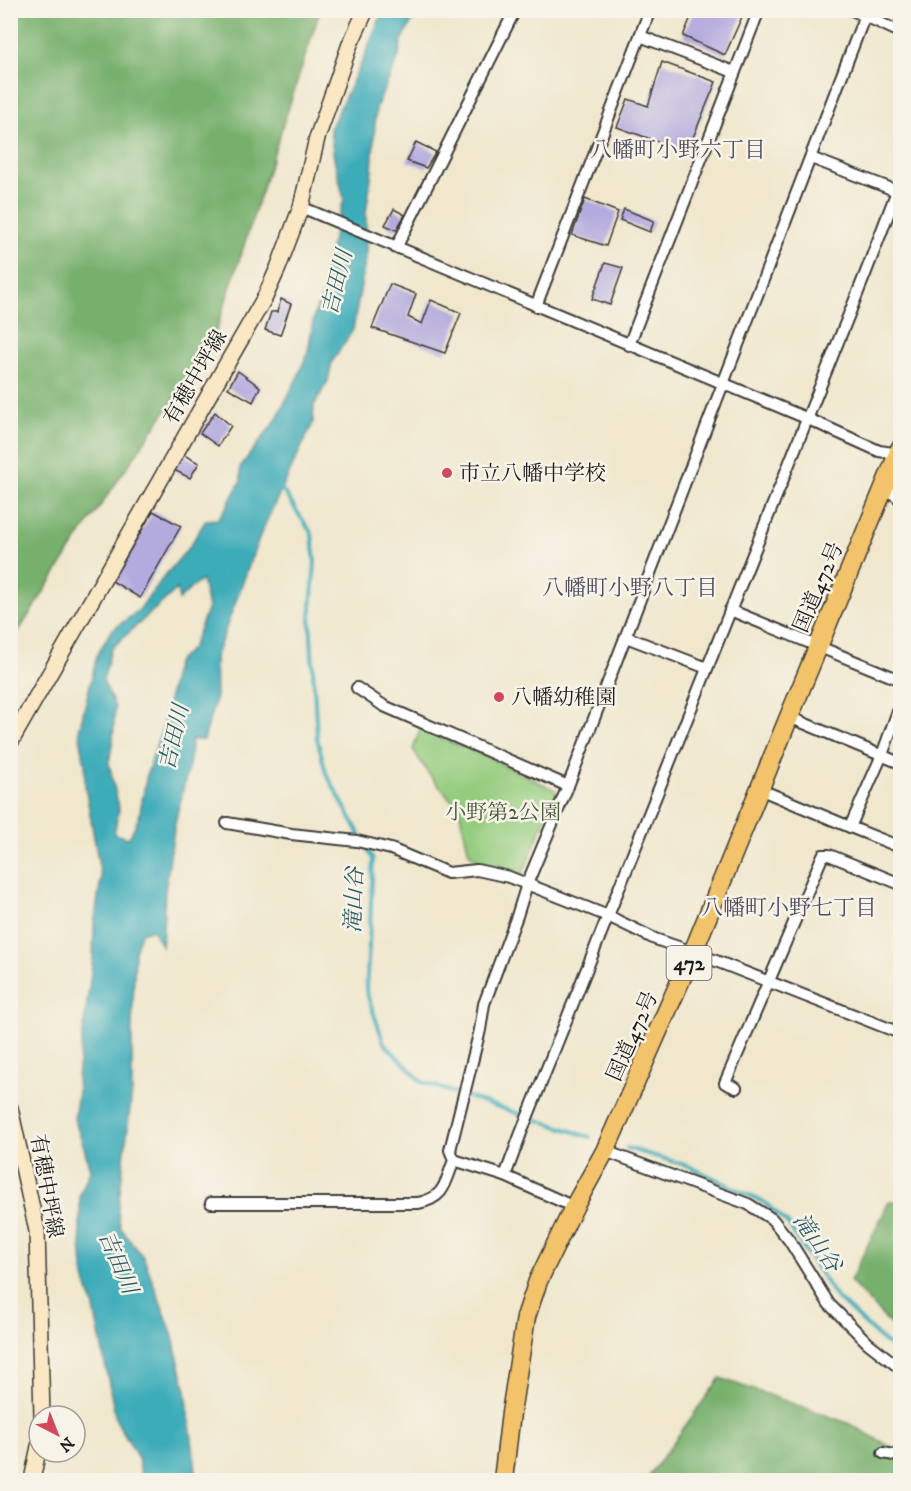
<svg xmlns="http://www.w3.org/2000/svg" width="911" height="1491" viewBox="0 0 911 1491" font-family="'IM FELL DW Pica','Noto Serif JP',serif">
  <rect width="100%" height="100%" fill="#f7f3e8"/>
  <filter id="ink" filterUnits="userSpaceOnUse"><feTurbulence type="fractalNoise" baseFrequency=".0167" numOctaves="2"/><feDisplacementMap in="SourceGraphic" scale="12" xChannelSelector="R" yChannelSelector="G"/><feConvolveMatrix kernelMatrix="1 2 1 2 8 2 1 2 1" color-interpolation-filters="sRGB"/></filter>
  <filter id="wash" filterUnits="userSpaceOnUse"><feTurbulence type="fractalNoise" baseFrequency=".008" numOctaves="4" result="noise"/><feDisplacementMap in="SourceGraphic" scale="24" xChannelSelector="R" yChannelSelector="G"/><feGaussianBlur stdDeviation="1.35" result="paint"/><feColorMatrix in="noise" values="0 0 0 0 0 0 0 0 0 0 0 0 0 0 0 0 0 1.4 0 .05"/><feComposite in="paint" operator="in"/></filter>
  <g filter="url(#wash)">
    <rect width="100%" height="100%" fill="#f0e7cd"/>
    <path fill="#94cc7e" stroke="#58744d" stroke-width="1.5" d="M420 729 492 759 557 791 522 875 484 865 469 853 459 809 428 773 413 749Z"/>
    <g fill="#77b06d" stroke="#4a6644" stroke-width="1.5">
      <path d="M11 10 320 11 212 344 81 534 11 643Z"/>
      <path d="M900 1200V1335L850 1281 889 1202Z"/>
      <path d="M720 1378 848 1423 900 1452V1480H646Z"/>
    </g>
    <path fill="#3dacb9" stroke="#2c646a" stroke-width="1.5" fill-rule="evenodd" d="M383 11H417L401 43 399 56 376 108 372 171 366 213V258L353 330 332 362 328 381 314 405 313 423 261 533 215 658 216 697 204 740H191L190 761 175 823 165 891 162 947 152 929 141 933 135 951 132 1028V1092L118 1209 120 1227 144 1258 172 1333 186 1391 197 1480H142L138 1458 116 1420 94 1308 84 1278 80 1232V1195L90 1170 83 1144 74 1119 78 1092 77 1077 93 957 94 924 101 878 85 785V764L79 731 97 655 111 631 139 610 163 578 190 546 206 520 218 519 226 508 241 480 240 467 276 420 299 374 308 351 314 315 325 287V267L344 199 334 159 330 129 363 59ZM202 580 208 608 192 648 176 663 163 725 147 774 139 817 129 838 114 834 119 809 109 763 113 739 115 707 103 680 111 649 177 589 179 600 190 589Z"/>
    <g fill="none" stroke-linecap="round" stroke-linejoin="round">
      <g stroke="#3dacb9" stroke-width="4">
        <path d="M280 486 312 534 315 563 310 618 317 738 326 773 362 839"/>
        <path d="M366 846 373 859 370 927 366 991 384 1043 422 1082 590 1137"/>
        <path d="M627 1148 689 1166 765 1203 788 1224 835 1296 885 1343 900 1351"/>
      </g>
    </g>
    <g id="blocks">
      <g fill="#b3aadd">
        <path d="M694 10H745L725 55 683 36Z"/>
        <path d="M662 62 716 82 687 152 617 127 628 99 648 106Z"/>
        <path d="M416 142 436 152 426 168 407 161Z"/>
        <path d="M585 199 618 212 606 246 572 235Z"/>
        <path d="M394 209 405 215 396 230 385 225Z"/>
        <path d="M624 209 654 221 650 232 620 220Z"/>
        <path d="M605 263 623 268 610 305 592 299Z"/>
        <path d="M390 284 416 294 408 317 422 324 431 300 461 313 445 353 372 328Z"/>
        <path d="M281 299 291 304 280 335 265 330 271 312H277Z"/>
        <path d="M238 371 260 387 253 402 228 388Z"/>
        <path d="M215 412 231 426 218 446 200 433Z"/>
        <path d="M182 454 199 463 190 478 172 469Z"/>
        <path d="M153 511 181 526 140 598 112 581Z"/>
      </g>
    </g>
  </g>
  <g filter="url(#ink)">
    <use href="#blocks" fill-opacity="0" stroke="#3c3a37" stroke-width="1.5"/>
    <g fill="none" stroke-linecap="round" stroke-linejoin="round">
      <defs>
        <g id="street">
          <path d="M852 10 900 32"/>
          <path d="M640 36 734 72"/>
          <path d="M301 207 806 418 879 451 900 454"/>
          <path d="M396 248 515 10"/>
          <path d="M536 306 650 10"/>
          <path d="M629 345 759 10"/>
          <path d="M884 487 900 499"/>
          <path d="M730 610 900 680"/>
          <path d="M626 637 707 668"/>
          <path d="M357 688 384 706 568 786"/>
          <path d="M789 717 900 763"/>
          <path d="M759 789 850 827 900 847"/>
          <path d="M227 823 291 834 357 841 391 849 448 873 477 870 509 877 608 916 655 939 693 952 900 1033"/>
          <path d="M850 827 882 755 900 705"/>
          <path d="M736 1088 725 1083 823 855H829L898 883 900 880"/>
          <path d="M605 1151 748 1204 772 1219 789 1240 829 1304 868 1343 900 1368"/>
          <path d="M454 1160 505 1176 574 1207"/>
          <path d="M505 1176 521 1133 866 272 897 191 811 158"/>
          <path d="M211 1203H418C445 1198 445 1183 454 1160L450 1150 480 1030 484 1004 517 916 527 884 568 786 867 10"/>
          <path d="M883 1453 900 1456"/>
        </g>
        <g id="secondary">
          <path d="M10 743 265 297 278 268 301 207 317 138 350 44 366 10"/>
          <path d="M10 1108 37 1231 42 1416"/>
          <path d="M32 1480 39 1446"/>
        </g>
        <path id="highway" d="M503 1480 511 1413 526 1317 538 1281 574 1207 605 1151 693 952 789 717 900 449"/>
      </defs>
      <use href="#street" stroke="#3c3a37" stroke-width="14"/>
      <use href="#secondary" stroke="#3c3a37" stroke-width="18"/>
      <use href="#highway" stroke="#3c3a37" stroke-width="21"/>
      <use href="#street" stroke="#fff" stroke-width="10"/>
      <use href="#secondary" stroke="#fae7c3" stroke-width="15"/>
      <use href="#highway" stroke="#f2c36a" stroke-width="18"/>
    </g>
  </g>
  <g fill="#d1495b" stroke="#f7f3e8" stroke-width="2">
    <circle cx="447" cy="473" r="6"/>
    <circle cx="499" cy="697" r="6"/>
  </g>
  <g text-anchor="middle" stroke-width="5" stroke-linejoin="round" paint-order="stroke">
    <rect fill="#f7f3e8" stroke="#5e5c59" stroke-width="1.5" x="666.5" y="946" width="45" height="34" rx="4.5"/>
    <g font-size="20" font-weight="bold" fill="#1c1c1c">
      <text x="689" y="970">472</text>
    </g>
    <g font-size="21" fill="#1c1c1c" stroke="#f7f3e8">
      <text transform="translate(195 377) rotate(-60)" y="7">有穂中坪線</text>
      <text transform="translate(818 587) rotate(-67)" y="7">国道472号</text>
      <text transform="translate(632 1036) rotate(-66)" y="7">国道472号</text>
      <text transform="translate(47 1186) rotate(80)" y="7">有穂中坪線</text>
    </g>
    <g font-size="21" fill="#1c1c1c" stroke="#f7f3e8" text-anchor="start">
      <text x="459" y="480">市立八幡中学校</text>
      <text x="511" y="704">八幡幼稚園</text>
    </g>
    <g font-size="21" fill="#465a3e" stroke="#f7f3e8">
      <text x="503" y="819">小野第2公園</text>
    </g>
    <g font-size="22" fill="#514e60" stroke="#f7f3e8">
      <text x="678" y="157">八幡町小野六丁目</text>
      <text x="630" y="595">八幡町小野八丁目</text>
      <text x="789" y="915">八幡町小野七丁目</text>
    </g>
    <g font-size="22" font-style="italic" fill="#2b5d63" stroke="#f7f3e8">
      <text transform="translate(336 282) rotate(-76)" y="8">吉田川</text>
      <text transform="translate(173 737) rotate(-77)" y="8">吉田川</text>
      <text transform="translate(353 900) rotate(-88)" y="8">滝山谷</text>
      <text transform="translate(818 1242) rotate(55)" y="8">滝山谷</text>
      <text transform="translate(119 1262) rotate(67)" y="8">吉田川</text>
    </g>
  </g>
  <rect width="911" height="1491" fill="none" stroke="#f7f3e8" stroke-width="36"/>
  <g transform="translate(57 1434) rotate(138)"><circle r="28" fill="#f7f3e8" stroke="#9f9d96" stroke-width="1.5"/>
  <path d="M0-4.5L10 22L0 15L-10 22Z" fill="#d1495b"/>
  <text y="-9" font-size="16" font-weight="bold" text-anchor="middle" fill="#1c1c1c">N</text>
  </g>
</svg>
